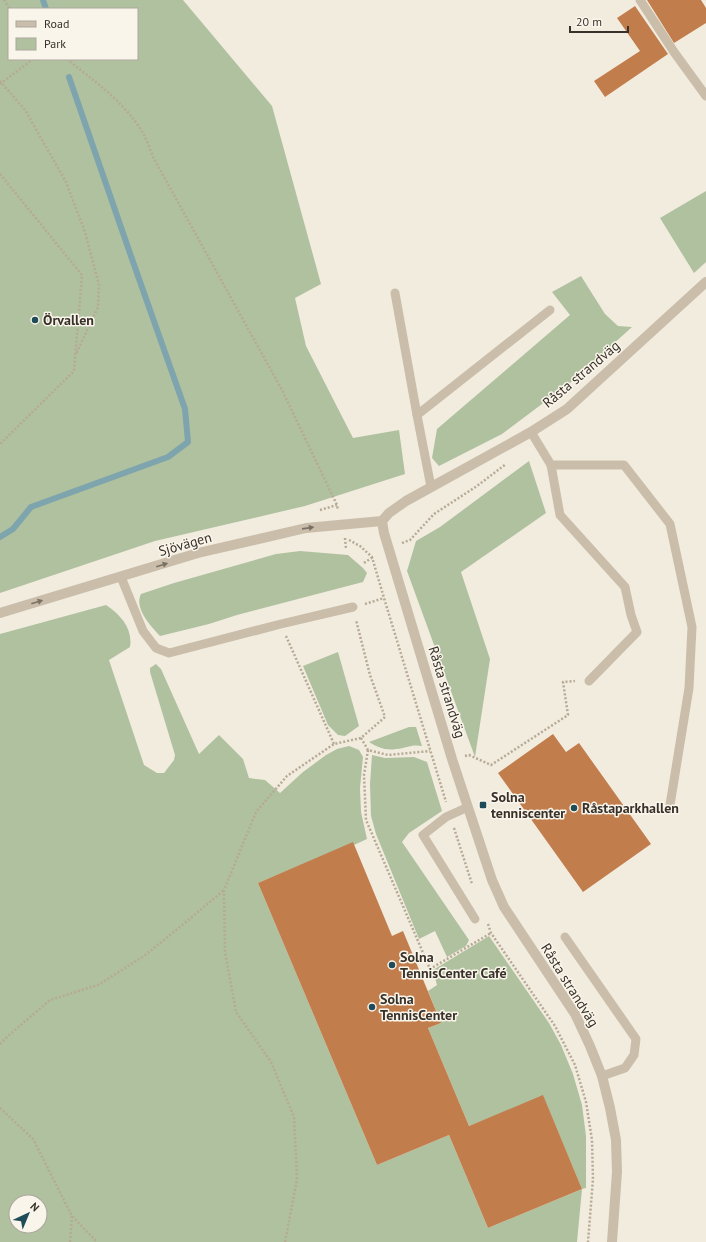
<svg xmlns="http://www.w3.org/2000/svg" width="706" height="1242" viewBox="0 0 706 1242" font-family="'PT Sans',sans-serif">
  <rect width="100%" height="100%" fill="#f2ecdf"/>
  <g fill="#b0c19f" fill-rule="evenodd">
    <path d="M0 0H183L272 106 321 284 295 298 306 346 353 438 399 430 405 474 305 506 155 541 0 593ZM9 9H137V59H9Z"/>
    <path d="M706 191V262L694 273 660 218Z"/>
    <path d="M581 276 605 314 618 326 632 327 570 383 502 434 439 466 432 458 437 429 570 315 552 292Z"/>
    <path d="M529 461 546 513 461 572 490 659 475 757 407 571 416 541 440 527Z"/>
    <path d="M300 551 348 555 363 568 367 573 363 582 237 615 209 624 160 636C150 625 134 608 141 594L174 583 276 554Z"/>
    <path d="M106 605C121 615 133 629 130 647L109 660 144 765 157 773H164L174 760 175 755 150 672V668L156 664 161 669 199 754 219 735 243 759 249 778 265 780 280 793 303 772 326 755 337 749 349 746 359 750 363 757 360 788 361 812 367 839 354 845 353 843 258 883 377 1165 449 1135 488 1228 582 1189 543 1096 469 1126 428 1028 441 1023 428 991 437 985 433 970 489 936 549 1023 561 1045 573 1074 582 1105 586 1136V1188L582 1189 577 1242H0V634ZM16 1202H40V1226H16Z"/>
    <path d="M338 652 359 726 345 736 338 735 328 725 303 666Z"/>
    <path d="M409 727H416L422 746C411 744 407 748 396 749 386 751 377 747 369 742Z"/>
    <path d="M372 755 385 758 414 757 427 762 442 811 409 833 402 842 469 940 466 946 447 957 435 931 419 939 376 834 371 816 370 784Z"/>
  </g>
  <g fill="none" stroke-linecap="round" stroke-linejoin="round">
    <g stroke="#7ea4ae" stroke-width="6">
      <path d="M43 0 46 9"/>
      <path d="M0 537 13 529 31 507 168 457 188 442 185 409 132 259 69 77"/>
    </g>
  </g>
  <g fill="#c27d4d">
    <path d="M647 0H701L706 8V23L674 43Z"/>
    <path d="M635 6 668 54 605 97 594 81 640 51 617 18Z"/>
    <path d="M553 734 566 752 579 743 651 844 583 892 498 773Z"/>
    <path d="M353 842 392 936 403 931 441 1023 428 1028 469 1126 543 1095 582 1189 488 1228 449 1135 377 1165 258 883Z"/>
  </g>
  <g fill="none" stroke-linecap="round" stroke-linejoin="round">
    <g stroke="#b6a995" stroke-width="2.5" stroke-dasharray="2 2" stroke-linecap="butt">
      <path d="M4 0 10 9"/>
      <path d="M67 59C93 80 123 101 141 130 147 139 150 150 154 159L282 390 337 505 338 510"/>
      <path d="M0 81 25 110 66 182 85 232 99 285 98 307 76 354"/>
      <path d="M0 84 33 59"/>
      <path d="M0 174 82 275 74 371 0 444"/>
      <path d="M320 510 337 505"/>
      <path d="M345 538 346 549"/>
      <path d="M349 540 360 546 372 557 384 598 446 802"/>
      <path d="M402 543 410 540 434 514 477 486 506 464"/>
      <path d="M364 563 373 557"/>
      <path d="M365 604 384 598"/>
      <path d="M286 636 334 744"/>
      <path d="M361 738 368 750 388 755 430 751"/>
      <path d="M368 750 364 775 366 820 430 969 491 933"/>
      <path d="M465 756 469 755 491 765 568 715 563 682 575 681"/>
      <path d="M454 828 472 884"/>
      <path d="M488 924 491 933 555 1026 575 1065 586 1102 592 1140 593 1179 588 1242"/>
      <path d="M0 1044 8 1036 50 1000 98 985 144 956 186 922 224 890"/>
      <path d="M0 1108 33 1139 72 1216 97 1242"/>
      <path d="M70 1242 72 1216"/>
      <path d="M285 1242 297 1179 294 1117 271 1062 236 1012 225 952 224 890 256 812 287 776 334 744 361 738 385 717 370 675 356 620"/>
    </g>
    <g stroke="#cabeab" stroke-width="9">
      <path d="M640 0 674 52 706 96"/>
      <path d="M395 293 417 415"/>
      <path d="M531 432 551 465 560 515 625 587 631 615 637 632 589 681"/>
      <path d="M551 465H624L670 524 692 627 689 688 670 805"/>
      <path d="M431 487 417 415 550 310"/>
      <path d="M121 577 143 631 156 648 169 653 281 624 353 607"/>
      <path d="M468 807 446 817 423 835 475 919"/>
      <path d="M565 937 636 1039 634 1055 625 1068 602 1076"/>
    </g>
    <g stroke="#cabeab" stroke-width="10">
      <path d="M0 613 198 553 306 528 382 521"/>
      <path d="M612 1242 617 1172 616 1140 610 1108 602 1076 590 1046 575 1014 504 907 492 880 452 759 384 533 382 521 389 513 406 501 531 432 567 409 706 282"/>
    </g>
  </g>
  <defs><path id="oneway-solid" d="M-6-.8H1V-3.2L6.5 0L1 3.2V.8H-6Z"/></defs>
  <g fill="#7a7064">
    <use href="#oneway-solid" transform="translate(308 528) rotate(-8)"/>
    <use href="#oneway-solid" transform="translate(162 565) rotate(-17)"/>
    <use href="#oneway-solid" transform="translate(37 602) rotate(-17)"/>
  </g>
  <g fill="#204b58" stroke="#faf5eb" stroke-width="1.5">
    <circle cx="35" cy="320" r="4"/>
    <rect x="479" y="801" width="8" height="8" rx="2"/>
    <circle cx="574" cy="808" r="4"/>
    <circle cx="392" cy="965" r="4"/>
    <circle cx="372" cy="1007" r="4"/>
  </g>
  <g text-anchor="middle" stroke-width="3" stroke-linejoin="round" paint-order="stroke">
    <g font-size="14" font-weight="bold" fill="#38312a" stroke="#faf5eb" text-anchor="start">
      <text x="43" y="325">Örvallen</text>
      <text x="491" y="802">Solna<tspan x="491" dy="16">tenniscenter</tspan></text>
      <text x="582" y="813">Råstaparkhallen</text>
      <text x="400" y="962">Solna<tspan x="400" dy="16">TennisCenter Café</tspan></text>
      <text x="380" y="1004">Solna<tspan x="380" dy="16">TennisCenter</tspan></text>
    </g>
    <g font-size="14" fill="#38312a" stroke="#faf5eb">
      <text transform="translate(581 374) rotate(-40)" y="5">Råsta strandväg</text>
      <text transform="translate(185 544) rotate(-16)" y="5">Sjövägen</text>
      <text transform="translate(447 692) rotate(73)" y="5">Råsta strandväg</text>
      <text transform="translate(570 985) rotate(58)" y="5">Råsta strandväg</text>
    </g>
  </g>
  <rect x="8" y="8" width="130" height="52" fill="#faf5eb" stroke="#aca79e"/>
  <rect x="16" y="21" width="20" height="6" fill="#cabeab" stroke="#aca79e"/>
  <text x="44" y="28" font-size="12" fill="#38312a">Road</text>
  <rect x="16" y="38" width="20" height="12" fill="#b0c19f" stroke="#aca79e"/>
  <text x="44" y="48" font-size="12" fill="#38312a">Park</text>
  <g transform="translate(28 1214) rotate(44)"><circle r="19" fill="#faf5eb" stroke="#aca79e"/>
  <path d="M0-3L7 15L0 10L-7 15Z" fill="#204b58"/>
  <text y="-6" font-size="11" font-weight="bold" text-anchor="middle" fill="#38312a">N</text>
  </g>
  <path d="M570 26v6h58v-6" fill="none" stroke="#38312a" stroke-width="2"/>
  <text x="576" y="26" font-size="12" fill="#38312a" stroke="#faf5eb" stroke-width="3" paint-order="stroke">20 m</text>
</svg>
